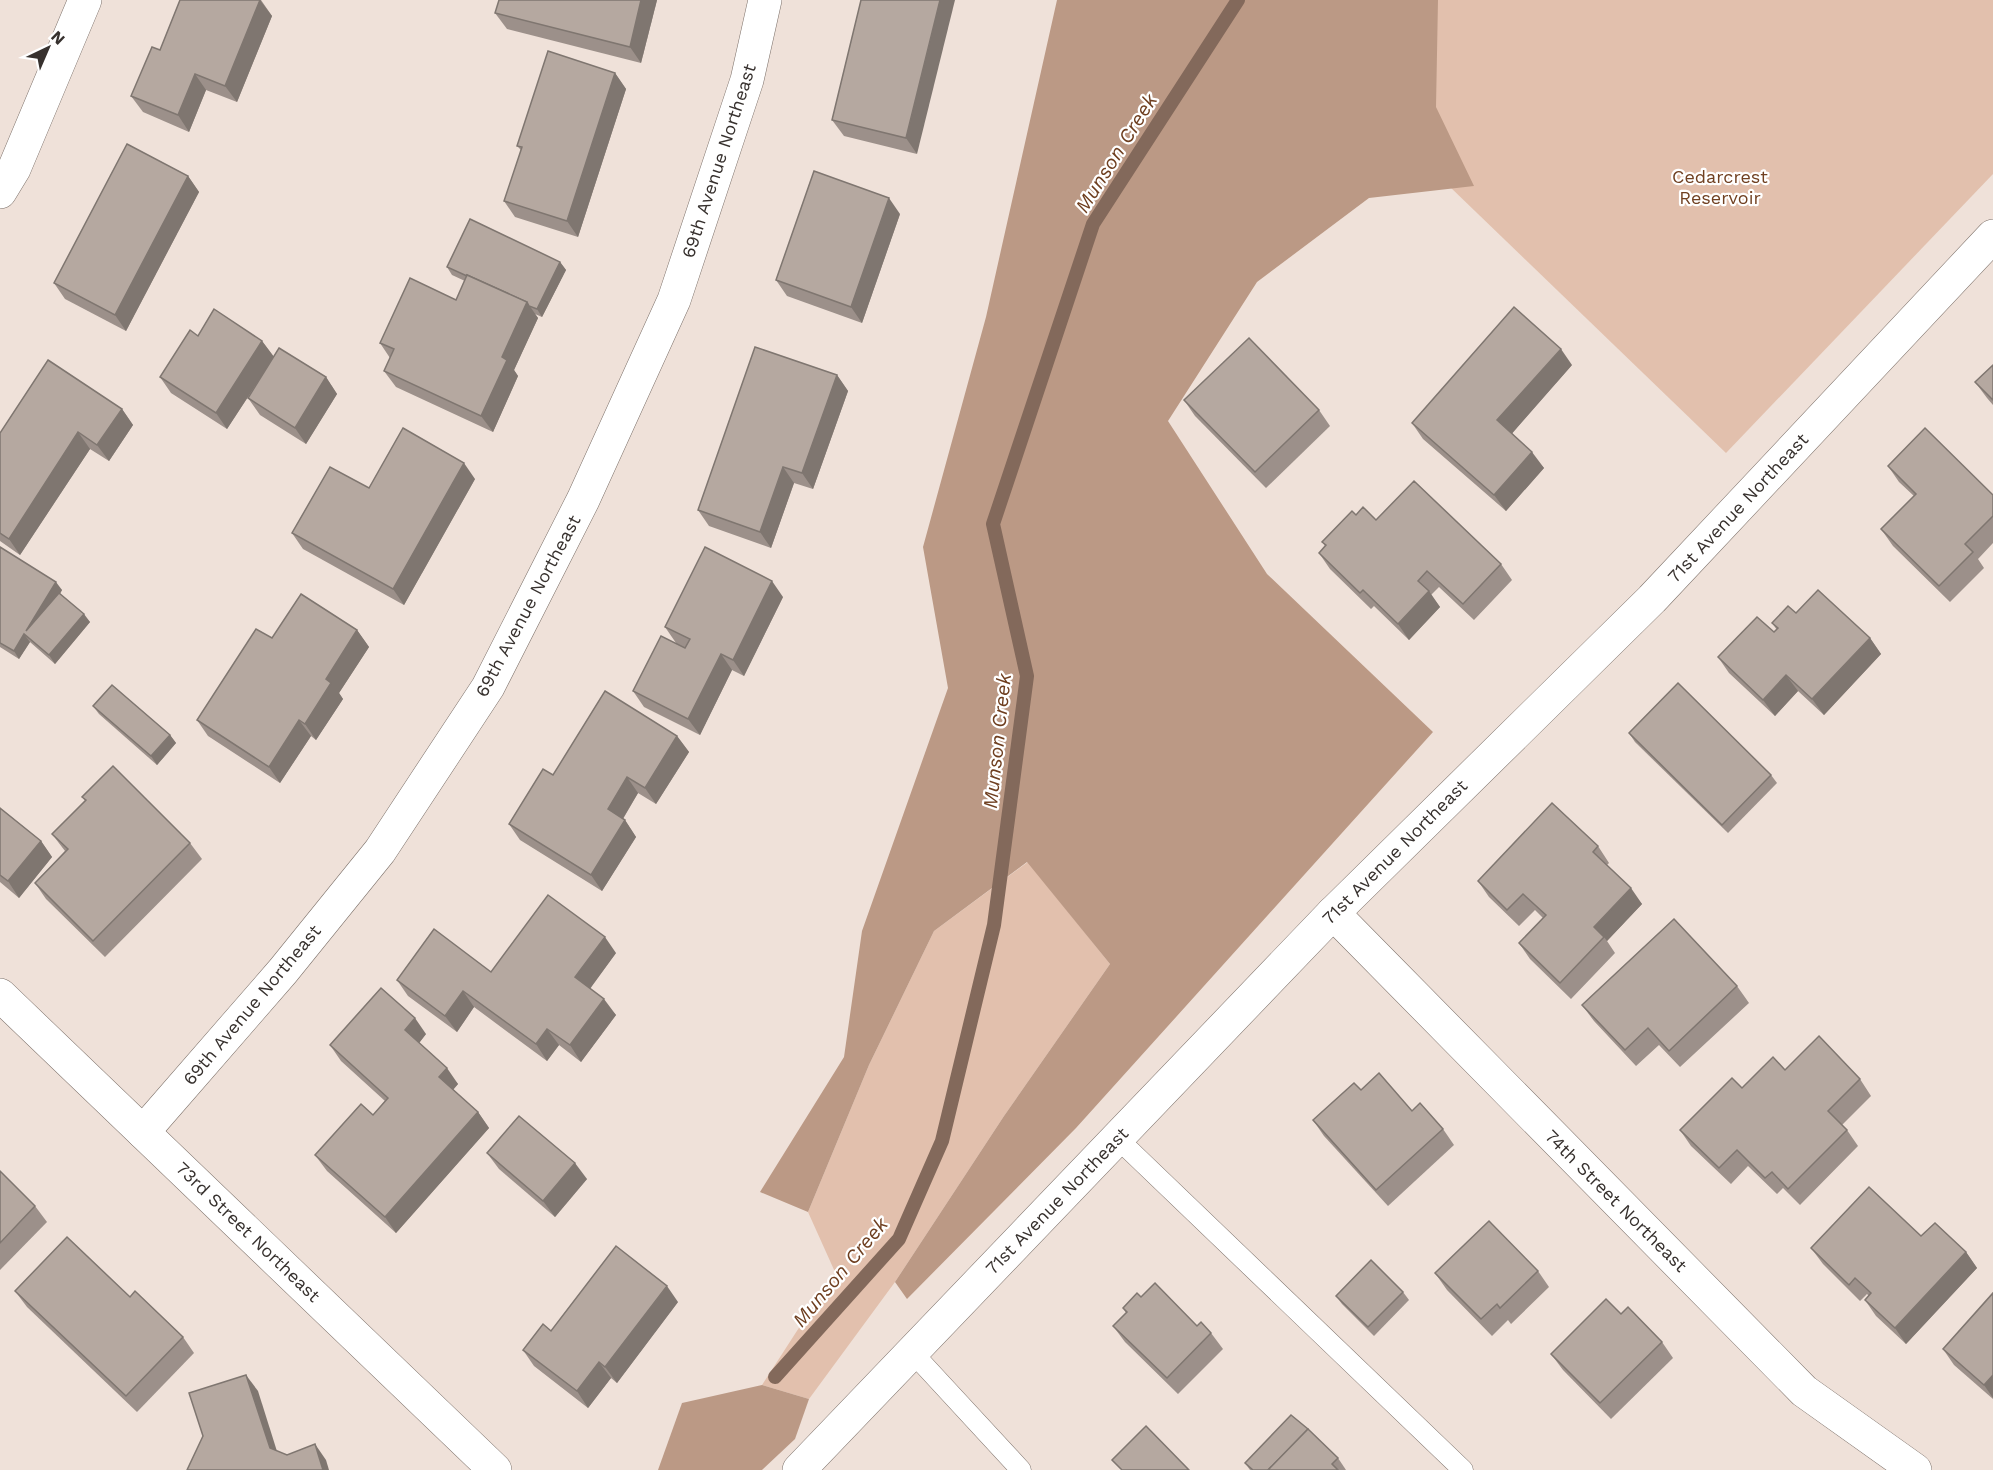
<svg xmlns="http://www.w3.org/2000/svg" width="1993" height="1470" viewBox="0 0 1993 1470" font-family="'Work Sans',sans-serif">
  <rect width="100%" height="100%" fill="#efe1d9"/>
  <g fill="#e2c0ad">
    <path d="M1415 0H1993V174L1726 453 1338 79Z"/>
    <path d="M1028 862 1110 964 1004 1116 895 1282 809 1399 762 1385 835 1272 808 1212 869 1065 934 931Z"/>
  </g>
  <g fill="#bb9985">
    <path d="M1057 0H1438L1436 107 1474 186 1369 198 1257 282 1168 421 1267 574 1433 732 1076 1128 907 1299 895 1282 1004 1116 1110 964 1027 862 934 931 869 1065 808 1212 760 1192 844 1057 862 931 948 688 923 547 986 317Z"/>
    <path d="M762 1385 809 1399 795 1439 762 1470H658L682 1403Z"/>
  </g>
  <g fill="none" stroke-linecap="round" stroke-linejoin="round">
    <path stroke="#83695b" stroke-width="14" d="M775 1377 899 1239 942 1141 994 925 1027 676 993 524 1093 224 1238 0"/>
    <defs>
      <g id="service">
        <path d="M1117 1138 1463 1470"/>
        <path d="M912 1352 1021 1470"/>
      </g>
      <g id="minor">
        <path d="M0 192 14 169 85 0"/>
        <path d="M1333 913 1804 1391 1915 1470"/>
        <path d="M0 995 495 1470"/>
        <path d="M143 1132 283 971 380 851 488 687 583 500 674 300 747 80 765 0"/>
        <path d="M799 1470 1333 913 1652 599 1993 236"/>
      </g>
    </defs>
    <use href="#service" stroke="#7d716a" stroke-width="21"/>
    <use href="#minor" stroke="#7d716a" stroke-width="34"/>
    <use href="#service" stroke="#fff" stroke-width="20"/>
    <use href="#minor" stroke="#fff" stroke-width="33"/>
  </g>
  <g fill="#9c908a">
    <path d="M180 0H261L272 16 237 102 206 90 189 132 143 112 131 96 160 50Z"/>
    <path d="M657 0 641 63 507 29 495 13Z"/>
    <path d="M861 0 917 154 844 136 832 120Z"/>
    <path d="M615 73 626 89 578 237 515 217 504 201 521 150 517 146Z"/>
    <path d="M188 176 199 192 126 331 65 299 54 283Z"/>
    <path d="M900 214 862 323 787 296 776 280Z"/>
    <path d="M560 262 566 270 542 317 535 314 538 318 514 370 518 376 493 432 396 387 384 371 390 358 380 343 456 300 465 281 452 275 447 267Z"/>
    <path d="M198 336 262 341 274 357 326 377 337 394 306 444 260 415 248 398 271 362 227 429 171 393 160 377Z"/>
    <path d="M1572 365 1512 433 1544 468 1506 511 1423 439 1412 423Z"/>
    <path d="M1993 365V405L1987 398 1975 382Z"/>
    <path d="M837 375 848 391 813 489 794 483 771 548 709 526 698 510Z"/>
    <path d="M1184 400 1319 410 1330 426 1266 488 1195 416Z"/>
    <path d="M122 409 133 425 109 461 90 449 20 555 0 541V433Z"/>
    <path d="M1888 466 1993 495V543L1978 559 1984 568 1950 602 1893 546 1881 529 1914 496 1899 482Z"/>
    <path d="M475 479 404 605 303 549 292 533 369 488Z"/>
    <path d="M1356 515 1376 520 1501 564 1512 580 1474 620 1439 587 1431 595 1440 607 1409 640 1374 606 1371 609 1330 569 1319 553 1325 546 1322 542Z"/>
    <path d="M0 547 62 590 60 594 90 622 55 664 30 642 19 659 0 647Z"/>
    <path d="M783 597 744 676 732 670 700 735 644 707 633 691 676 643 665 627Z"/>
    <path d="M1796 613 1870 638 1881 654 1824 715 1798 691 1775 716 1729 673 1718 657 1774 632 1777 630 1772 623Z"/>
    <path d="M357 630 369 647 339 693 343 699 316 740 311 736 280 783 208 736 197 720 272 638Z"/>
    <path d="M93 706 170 735 176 743 157 765 99 714Z"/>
    <path d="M1629 733 1771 775 1777 783 1728 833 1635 742Z"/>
    <path d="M677 736 689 752 656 804 638 793 623 819 625 820 636 837 602 891 520 840 509 824 553 775Z"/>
    <path d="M82 797 190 843 202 859 105 957 46 899 35 883 65 851 52 834 85 801Z"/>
    <path d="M0 808 41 841 52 857 19 898 0 882Z"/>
    <path d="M1598 846 1609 863 1607 865 1642 904 1607 941 1615 953 1571 999 1530 959 1519 943 1543 918 1535 910 1519 926 1489 897 1478 881Z"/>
    <path d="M616 953 590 988 616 1015 581 1062 559 1045 547 1061 474 1007 457 1032 408 996 397 980 491 972Z"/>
    <path d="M1737 986 1749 1003 1680 1067 1659 1045 1636 1066 1594 1021 1582 1005Z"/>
    <path d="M426 1034 419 1043 458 1084 453 1090 478 1112 489 1128 396 1233 327 1171 315 1155 373 1115 385 1101 341 1061 330 1045Z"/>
    <path d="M1785 1070 1860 1079 1871 1096 1842 1125 1847 1130 1858 1146 1800 1205 1783 1188 1777 1194 1748 1166 1731 1184 1691 1146 1680 1130 1742 1088Z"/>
    <path d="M1412 1111 1443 1129 1454 1145 1388 1206 1324 1136 1313 1120Z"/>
    <path d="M487 1153 587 1179 555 1217 499 1169Z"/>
    <path d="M0 1171 35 1206 47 1222 0 1270Z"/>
    <path d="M1921 1236 1966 1252 1977 1268 1906 1344 1876 1316 1865 1300 1869 1296 1867 1294 1860 1301 1823 1264 1811 1248Z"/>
    <path d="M1538 1271 1549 1287 1511 1324 1508 1320 1492 1336 1447 1290 1435 1273Z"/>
    <path d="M15 1291 130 1297 183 1337 194 1353 137 1412 27 1307Z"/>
    <path d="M1403 1292 1409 1300 1374 1336 1342 1304 1336 1296Z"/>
    <path d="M1993 1293V1399L1954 1365 1943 1349Z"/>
    <path d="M1141 1297 1211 1333 1223 1349 1178 1394 1125 1342 1113 1326 1126 1313 1123 1308Z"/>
    <path d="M678 1302 617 1383 611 1378 588 1408 534 1366 523 1350 551 1331Z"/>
    <path d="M1621 1314 1662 1342 1673 1358 1611 1419 1563 1370 1551 1354Z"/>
    <path d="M1338 1458 1346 1470H1250L1245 1463Z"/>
  </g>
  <g fill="#7f7670">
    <path d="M260 0 272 16 237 102 225 86Z"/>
    <path d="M641 0H657L641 63 630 47Z"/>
    <path d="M940 0H955L917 154 906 138Z"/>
    <path d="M615 73 626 89 578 237 567 221Z"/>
    <path d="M195 74 206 90 189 132 178 115Z"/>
    <path d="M188 176 199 192 126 331 115 315Z"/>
    <path d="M889 198 900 214 862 323 851 307Z"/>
    <path d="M560 262 566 270 542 317 537 309Z"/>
    <path d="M527 302 538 318 514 370 518 376 493 432 481 416 502 357Z"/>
    <path d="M262 341 274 357 227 429 216 413Z"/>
    <path d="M1561 349 1572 365 1509 437 1497 420Z"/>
    <path d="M837 375 848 391 813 489 802 473Z"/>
    <path d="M326 377 337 394 306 444 295 428Z"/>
    <path d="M122 409 133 425 109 461 97 445Z"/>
    <path d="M78 432 90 449 20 555 9 539Z"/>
    <path d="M1532 452 1544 468 1506 511 1494 495Z"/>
    <path d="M464 463 475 479 404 605 393 589Z"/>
    <path d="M783 467 794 483 771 548 760 532Z"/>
    <path d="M772 581 783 597 744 676 733 660Z"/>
    <path d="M56 582 62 590 32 639 26 631Z"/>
    <path d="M1429 591 1440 607 1409 640 1398 624Z"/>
    <path d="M84 614 90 622 55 664 49 655Z"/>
    <path d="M357 630 369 647 339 693 343 699 316 740 305 724 326 679Z"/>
    <path d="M24 634 30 642 19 659 14 651Z"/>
    <path d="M1870 638 1881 654 1824 715 1812 699Z"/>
    <path d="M721 654 732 670 700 735 688 719Z"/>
    <path d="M1786 675 1798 691 1775 716 1763 700Z"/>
    <path d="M299 720 311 736 280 783 269 767Z"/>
    <path d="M170 735 176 743 157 765 151 756Z"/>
    <path d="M677 736 689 752 656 804 645 788Z"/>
    <path d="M627 777 638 793 619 825 608 809Z"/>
    <path d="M625 820 636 837 602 891 591 875Z"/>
    <path d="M41 841 52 857 19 898 8 881Z"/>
    <path d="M1631 888 1642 904 1607 941 1604 937 1594 927Z"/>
    <path d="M605 937 616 953 587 993 575 977Z"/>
    <path d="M463 991 474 1007 457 1032 445 1016Z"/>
    <path d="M604 999 616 1015 581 1062 570 1045Z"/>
    <path d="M415 1018 426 1034 416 1047 405 1030Z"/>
    <path d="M547 1029 559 1045 547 1061 536 1044Z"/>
    <path d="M447 1068 458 1084 450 1093 439 1077Z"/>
    <path d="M478 1112 489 1128 396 1233 385 1217Z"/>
    <path d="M575 1163 587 1179 555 1217 543 1201Z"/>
    <path d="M1966 1252 1977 1268 1906 1344 1895 1328Z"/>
    <path d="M667 1286 678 1302 617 1383 605 1367Z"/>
    <path d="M599 1362 611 1378 588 1408 577 1391Z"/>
    <path d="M246 1375 258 1391 281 1464 270 1448Z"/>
    <path d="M1993 1375V1398L1984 1385Z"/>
    <path d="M315 1444 326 1460 329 1470H323Z"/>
  </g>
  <g fill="#b5a8a0" stroke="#7f7670" stroke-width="1.5">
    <path d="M180 0H260L225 86 195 74 178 115 131 96 152 47 160 50Z"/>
    <path d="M499 0H641L630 47 495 13Z"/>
    <path d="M861 0H940L906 138 832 120Z"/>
    <path d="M548 51 615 73 567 221 504 201 522 147 517 146Z"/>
    <path d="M127 144 188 176 115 315 54 283Z"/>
    <path d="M814 171 889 198 851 307 776 280Z"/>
    <path d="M470 219 560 262 537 309 529 306 527 302 467 275V276L447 267Z"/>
    <path d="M467 275 527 302 502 357 507 360 481 416 384 371 394 349 380 343 410 278 456 300Z"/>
    <path d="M1514 307 1561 349 1497 420 1532 452 1494 495 1412 423Z"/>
    <path d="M214 309 262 341 216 413 160 377 190 330 198 336Z"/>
    <path d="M1249 338 1319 410 1255 472 1184 400Z"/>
    <path d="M755 347 837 375 802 473 783 467 760 532 698 510Z"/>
    <path d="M279 348 326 377 295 428 248 398Z"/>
    <path d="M48 360 122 409 97 445 78 432 9 539 0 533V433Z"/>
    <path d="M1993 365V400L1975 382Z"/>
    <path d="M403 428 464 463 393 589 292 533 330 467 369 488Z"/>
    <path d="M1925 428 1993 495V516L1965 544 1973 552 1939 586 1881 529 1916 494 1888 466Z"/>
    <path d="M1414 481 1501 564 1463 604 1427 571 1418 581 1429 591 1398 624 1363 590 1360 593 1319 553 1326 545 1322 542 1352 511 1356 515 1363 507 1376 520Z"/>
    <path d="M0 547 56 582 26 631 59 593 84 614 49 655 24 634 14 651 0 643Z"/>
    <path d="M705 547 772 581 733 660 721 654 688 719 633 691 661 636 685 648 690 639 665 627Z"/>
    <path d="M1818 590 1870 638 1812 699 1786 675 1763 700 1718 657 1757 617 1774 632 1778 628 1772 623 1788 606 1796 613Z"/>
    <path d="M301 594 357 630 326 679 331 683 305 724 299 720 269 767 197 720 256 629 272 638Z"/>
    <path d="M1678 683 1771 775 1722 825 1629 733Z"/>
    <path d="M112 685 170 735 151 756 93 706Z"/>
    <path d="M605 691 677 736 645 788 627 777 608 809 625 820 591 875 509 824 543 769 553 775Z"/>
    <path d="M113 766 190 843 93 941 35 883 68 849 52 834 86 800 82 797Z"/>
    <path d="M1552 803 1598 846 1593 852 1631 888 1594 927 1604 937 1560 983 1519 943 1546 915 1523 894 1507 910 1478 881Z"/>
    <path d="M0 808 41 841 8 881 0 875Z"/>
    <path d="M548 895 605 937 575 977 604 999 570 1045 547 1029 536 1044 463 991 445 1016 397 980 434 929 491 972Z"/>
    <path d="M1674 919 1737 986 1669 1051 1648 1028 1625 1050 1582 1005Z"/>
    <path d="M381 988 415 1018 405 1030 447 1068 439 1077 478 1112 385 1217 315 1155 361 1104 373 1115 388 1098 330 1045Z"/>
    <path d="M1819 1036 1860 1079 1828 1111 1847 1130 1788 1189 1772 1172 1765 1178 1737 1150 1719 1168 1680 1130 1732 1078 1742 1088 1773 1057 1785 1070Z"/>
    <path d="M1379 1073 1412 1111 1420 1103 1443 1129 1376 1190 1313 1120 1354 1083 1361 1090Z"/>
    <path d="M519 1116 575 1163 543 1201 487 1153Z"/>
    <path d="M0 1171 35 1206 0 1243Z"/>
    <path d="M1869 1187 1921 1236 1935 1223 1966 1252 1895 1328 1865 1300 1871 1293 1855 1278 1849 1285 1811 1248Z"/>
    <path d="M1489 1221 1538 1271 1500 1308 1497 1304 1481 1319 1435 1273Z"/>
    <path d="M67 1237 130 1297 135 1291 183 1337 126 1396 15 1291Z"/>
    <path d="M616 1246 667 1286 605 1367 599 1362 577 1391 523 1350 543 1324 551 1331Z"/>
    <path d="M1371 1260 1403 1292 1368 1327 1336 1296Z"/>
    <path d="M1155 1283 1197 1326 1201 1322 1211 1333 1167 1378 1113 1326 1127 1312 1123 1308 1137 1293 1141 1297Z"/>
    <path d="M1993 1293V1375L1984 1385 1943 1349Z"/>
    <path d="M1606 1299 1621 1314 1628 1307 1662 1342 1600 1403 1551 1354Z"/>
    <path d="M246 1375 270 1448 287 1455 315 1444 323 1470H187L203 1436 189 1393Z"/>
    <path d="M1291 1415 1308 1429 1268 1470H1253L1245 1463Z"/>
    <path d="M1146 1426 1189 1470H1122L1112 1460Z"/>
    <path d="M1308 1429 1338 1458 1332 1464 1338 1470H1268Z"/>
  </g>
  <g text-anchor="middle" stroke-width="4.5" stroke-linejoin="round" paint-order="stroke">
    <g font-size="18" fill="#37312e" stroke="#fff">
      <text transform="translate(719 161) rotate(-72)" y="6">69th Avenue Northeast</text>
      <text transform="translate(1738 508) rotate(-47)" y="6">71st Avenue Northeast</text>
      <text transform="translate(528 606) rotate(-62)" y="6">69th Avenue Northeast</text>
      <text transform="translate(1395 852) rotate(-45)" y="6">71st Avenue Northeast</text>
      <text transform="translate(252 1005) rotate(-50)" y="6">69th Avenue Northeast</text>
      <text transform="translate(1057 1201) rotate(-46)" y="6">71st Avenue Northeast</text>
      <text transform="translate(1616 1201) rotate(45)" y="6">74th Street Northeast</text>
      <text transform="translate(248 1232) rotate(44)" y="6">73rd Street Northeast</text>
    </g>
    <g font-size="18" fill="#704021" stroke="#fff">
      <text x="1720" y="183">Cedarcrest<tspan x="1720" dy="21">Reservoir</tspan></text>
    </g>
    <g font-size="20" font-style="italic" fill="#6e3e1f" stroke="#fff">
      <text transform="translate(1116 153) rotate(-58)" y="7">Munson Creek</text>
      <text transform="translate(997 741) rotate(-84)" y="7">Munson Creek</text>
      <text transform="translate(840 1272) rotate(-50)" y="7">Munson Creek</text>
    </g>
  </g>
  <g transform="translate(48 48) rotate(44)" stroke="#ffffff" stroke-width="4.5" paint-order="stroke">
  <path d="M0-4.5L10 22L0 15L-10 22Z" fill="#37312e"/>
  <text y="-9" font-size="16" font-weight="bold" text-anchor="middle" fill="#37312e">N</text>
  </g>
</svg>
